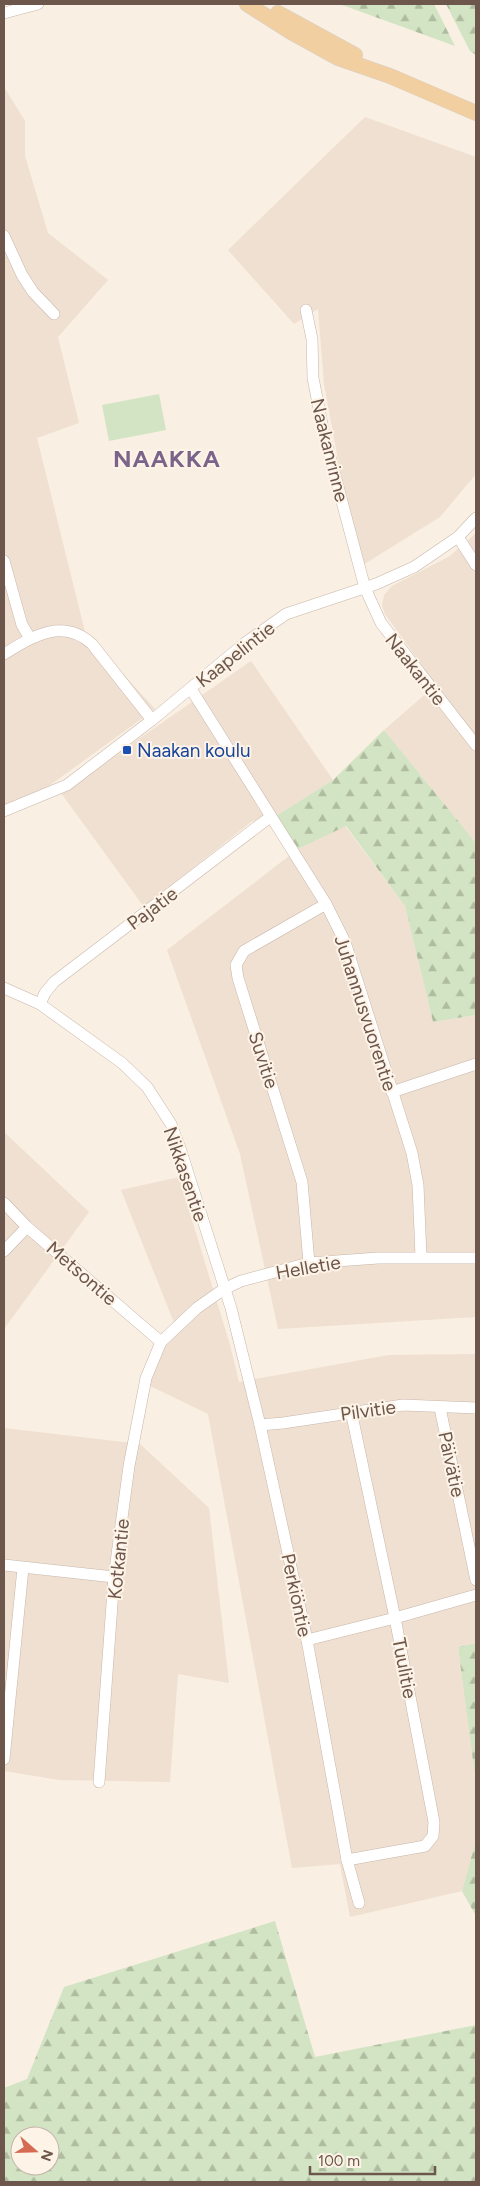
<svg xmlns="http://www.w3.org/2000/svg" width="480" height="2186" viewBox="0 0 480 2186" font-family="Figtree,sans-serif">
  <defs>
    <pattern id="forest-firs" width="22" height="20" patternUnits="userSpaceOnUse" patternTransform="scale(1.25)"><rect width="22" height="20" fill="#d2e4c3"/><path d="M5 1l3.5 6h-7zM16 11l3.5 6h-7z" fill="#afbca0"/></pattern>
  </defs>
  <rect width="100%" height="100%" fill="#f9efe2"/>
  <g fill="#f0e0d1">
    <path d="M4 87 25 121V156L48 233 108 280 58 337 79 423 37 438 85 632 155 709 46 788 4 806Z"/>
    <path d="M365 117 476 157V474L440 517 358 568 324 384 318 309 294 324 228 250Z"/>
    <path d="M476 533V843L384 730 436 685 385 614 382 605 384 595 392 586 450 556Z"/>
    <path d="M251 661 333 780 276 816 251 822 144 907 61 793Z"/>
    <path d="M345 826 405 906 433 1022 476 1015V1317L278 1329 240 1154 167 950 298 849Z"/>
    <path d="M4 1132 89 1212 4 1329Z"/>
    <path d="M179 1177 230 1345 239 1382 389 1355 476 1354V1643L458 1647 476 1784V1840L462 1891 350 1917 340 1864 292 1868 208 1414 148 1385 164 1344 177 1330 121 1190Z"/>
    <path d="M4 1428 140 1444 209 1508 229 1683 178 1674 170 1782 59 1780 4 1771Z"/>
  </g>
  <g fill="url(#forest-firs)" fill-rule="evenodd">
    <path d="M338 4H434L455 46 345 6Z"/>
    <path d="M446 4H476V55L470 51Z"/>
    <path d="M384 730 476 843V1015L433 1022 405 906 346 826 298 849 276 816 333 780Z"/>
    <path d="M476 1643V1784L458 1647Z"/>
    <path d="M476 1840V1916L462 1891Z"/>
    <path d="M275 1921 315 2057 476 2025V2182H4V2088L27 2079 64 1987ZM20 2136H50V2166H20Z"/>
  </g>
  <path fill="#d2e4c3" d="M159 394 166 430 109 441 102 405Z"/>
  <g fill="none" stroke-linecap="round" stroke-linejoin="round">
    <defs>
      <g id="minor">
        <path d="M4 13 38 4"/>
        <path d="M4 236 22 275 33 292 54 314"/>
        <path d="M306 310 312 339 313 378 324 434 365 588 381 623 476 745"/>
        <path d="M458 537 476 565"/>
        <path d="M4 561 22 625 30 638"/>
        <path d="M4 654C32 637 62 617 92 644L152 720"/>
        <path d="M191 689 326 904 345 942 412 1153 418 1185 421 1257"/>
        <path d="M4 811 67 785 152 720 245 643 286 614 376 584 414 567 458 537 476 518"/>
        <path d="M4 988 40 1004 122 1063 147 1087 171 1124 180 1148 231 1308 260 1425 307 1640 347 1860 359 1903"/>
        <path d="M40 1004 45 993 54 982 270 817"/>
        <path d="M392 1092 476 1064"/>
        <path d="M4 1203 27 1227 161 1342"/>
        <path d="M4 1251 27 1227"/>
        <path d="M309 1263 302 1182 238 978 236 965 244 951 326 904"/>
        <path d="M440 1408 476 1580"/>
        <path d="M260 1425 283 1423 403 1405 476 1408"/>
        <path d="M4 1565 114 1577"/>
        <path d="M307 1640 395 1618 476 1595"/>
        <path d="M4 1759 23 1568"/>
        <path d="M99 1782 114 1577 129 1466 146 1378 161 1342 197 1308 224 1289 241 1281 309 1263 378 1258H476"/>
        <path d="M347 1860 425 1846 433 1836 434 1822 395 1618 351 1411"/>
      </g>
      <g id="major">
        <path d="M247 4 291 32 338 58 390 76 476 113"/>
        <path d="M278 13 355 55"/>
      </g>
    </defs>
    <use href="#minor" stroke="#c8b6aa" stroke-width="12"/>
    <use href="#major" stroke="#d6d0cd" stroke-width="16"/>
    <use href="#minor" stroke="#fff" stroke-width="11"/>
    <use href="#major" stroke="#f1cfa1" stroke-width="15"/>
  </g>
  <rect fill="#1a4fb4" stroke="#fdf3e7" stroke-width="2" x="122" y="745" width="10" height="10" rx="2.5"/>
  <g text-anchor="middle" stroke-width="4" stroke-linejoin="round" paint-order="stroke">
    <g font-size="19" fill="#6d564b" stroke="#fdf3e7">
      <text transform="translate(330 450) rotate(76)" y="7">Naakanrinne</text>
      <text transform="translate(235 654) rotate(-38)" y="7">Kaapelintie</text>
      <text transform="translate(416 669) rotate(52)" y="7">Naakantie</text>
      <text transform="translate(152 908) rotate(-37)" y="7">Pajatie</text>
      <text transform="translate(366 1013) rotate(72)" y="7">Juhannusvuorentie</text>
      <text transform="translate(264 1060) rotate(72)" y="7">Suvitie</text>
      <text transform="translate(186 1174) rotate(71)" y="7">Nikkasentie</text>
      <text transform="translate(308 1267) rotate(-10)" y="7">Helletie</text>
      <text transform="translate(82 1273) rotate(41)" y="7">Metsontie</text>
      <text transform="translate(368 1410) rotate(-8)" y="7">Pilvitie</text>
      <text transform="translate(452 1464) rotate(78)" y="7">Päivätie</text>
      <text transform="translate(118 1559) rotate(-84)" y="7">Kotkantie</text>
      <text transform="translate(297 1595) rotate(78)" y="7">Perkiöntie</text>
      <text transform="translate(405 1668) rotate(79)" y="7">Tuulitie</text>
    </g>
    <g font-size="19" fill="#164399" stroke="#fdf3e7" text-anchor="start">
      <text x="137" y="757">Naakan koulu</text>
    </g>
    <g font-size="24" font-weight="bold" letter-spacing="1" fill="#7b648a" stroke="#fdf3e7">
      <text x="167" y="467">NAAKKA</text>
    </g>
  </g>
  <rect width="480" height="2186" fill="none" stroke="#6d564b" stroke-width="10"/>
  <g transform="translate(35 2151) rotate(110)"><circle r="24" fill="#fdf3e7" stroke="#c3b4a9"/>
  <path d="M0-4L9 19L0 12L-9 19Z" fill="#d66b54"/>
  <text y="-8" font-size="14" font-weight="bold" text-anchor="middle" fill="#6d564b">N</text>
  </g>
  <path d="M310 2166v8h125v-8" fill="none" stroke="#6d564b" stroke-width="2.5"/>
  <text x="318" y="2166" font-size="15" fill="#6d564b" stroke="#fdf3e7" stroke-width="4" paint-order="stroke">100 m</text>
</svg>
